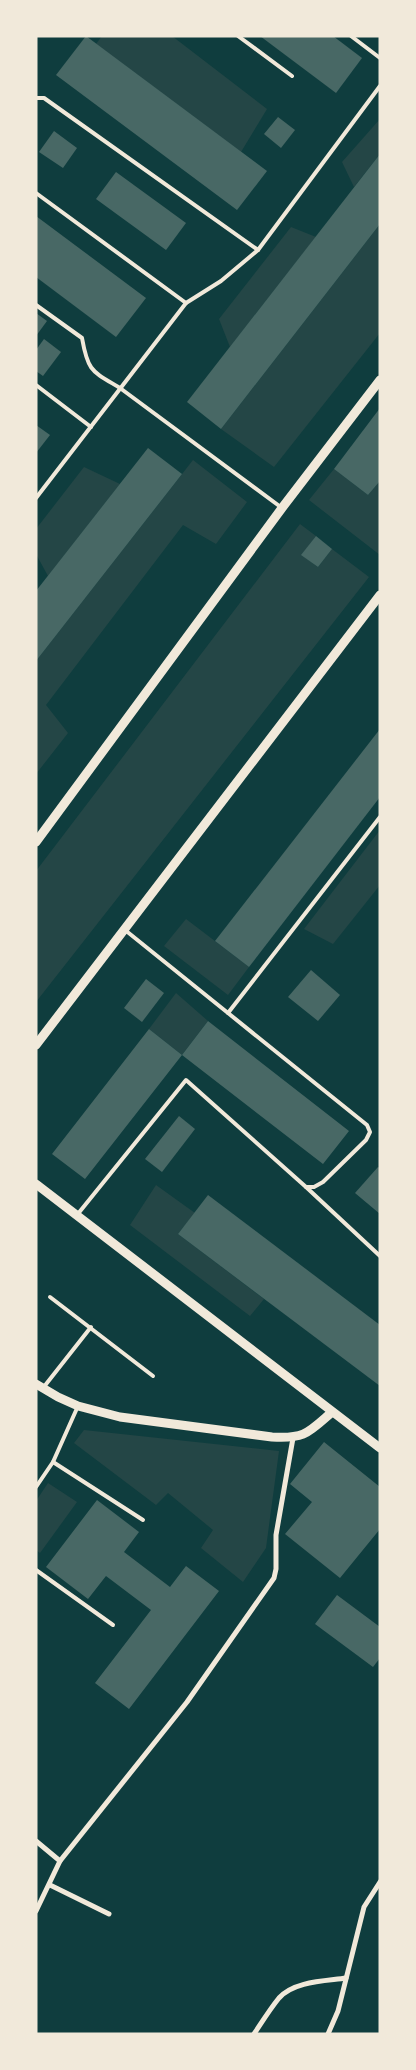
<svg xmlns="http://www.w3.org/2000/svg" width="416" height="2070" viewBox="0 0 416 2070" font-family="'Archivo Narrow',sans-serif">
  <rect width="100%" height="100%" fill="#0f3d3e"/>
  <g fill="#244646">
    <path d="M102 36H172L267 109 241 152 96 44Z"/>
    <path d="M380 119V154L354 187 342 162Z"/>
    <path d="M380 224V333L274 467 221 429Z"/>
    <path d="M291 227 316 237 230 347 219 319Z"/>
    <path d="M193 460 247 502 216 544 183 525 46 705 68 733 36 774V661Z"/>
    <path d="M84 467 120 484 48 576 36 554V529Z"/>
    <path d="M334 469 368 495 380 481V555L309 500Z"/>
    <path d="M300 524 316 536 302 555 318 567 332 549 369 577 36 1002V871Z"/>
    <path d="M380 830V885L333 944 304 929Z"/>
    <path d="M186 919 249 967 228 995 164 946Z"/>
    <path d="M176 993 208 1021 182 1055 149 1029Z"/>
    <path d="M156 1185 195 1213 178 1234 264 1299 250 1316 130 1225Z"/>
    <path d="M84 1430 279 1451 266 1548 243 1582 201 1548 213 1530 168 1493 156 1505 74 1443Z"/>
    <path d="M48 1483 77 1502 40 1553 36 1550V1501Z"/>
  </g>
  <g fill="#486865">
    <path d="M86 36 267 171 237 210 56 75Z"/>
    <path d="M260 36H333L362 58 336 93Z"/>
    <path d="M278 117 295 130 281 148 264 134Z"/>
    <path d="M54 131 77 148 63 168 39 152Z"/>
    <path d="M380 154V224L221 429 187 402Z"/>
    <path d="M116 172 186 223 166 250 96 199Z"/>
    <path d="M36 216 146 298 116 337 36 277Z"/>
    <path d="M36 313 47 321 36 336Z"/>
    <path d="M44 339 61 352 43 376 36 371V350Z"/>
    <path d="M380 408V481L368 495 334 469Z"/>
    <path d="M36 425 50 435 36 453Z"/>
    <path d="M148 448 182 474 36 661V591Z"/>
    <path d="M316 536 332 549 318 567 301 555Z"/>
    <path d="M380 729V797L249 967 215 941Z"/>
    <path d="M311 970 340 995 318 1021 288 997Z"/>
    <path d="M146 979 164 993 142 1022 124 1008Z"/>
    <path d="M208 1021 349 1131 323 1164 182 1055 85 1179 52 1154 149 1029 182 1055Z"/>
    <path d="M179 1116 195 1129 162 1172 145 1159Z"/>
    <path d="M378 1167 380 1168V1214L355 1193Z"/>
    <path d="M208 1195 380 1325V1386L178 1234Z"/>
    <path d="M324 1442 380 1487V1529L340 1578 285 1534 312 1502 290 1484Z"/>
    <path d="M97 1500 139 1532 124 1552 170 1587 186 1566 219 1591 129 1709 95 1683 151 1610 106 1576 88 1599 46 1567Z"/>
    <path d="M337 1595 380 1627V1658L373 1667 315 1624Z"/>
  </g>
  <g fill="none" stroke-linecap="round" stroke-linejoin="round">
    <g stroke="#f1e9da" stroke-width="4">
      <path d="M238 36 292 76"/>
      <path d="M351 36 380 58"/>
      <path d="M36 98H44L258 250"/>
      <path d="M36 193 186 303"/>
      <path d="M36 305 82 338C88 372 92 371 120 388L282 508"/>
      <path d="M36 385 91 427"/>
      <path d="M36 498 186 303 221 281 258 250 380 86"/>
      <path d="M125 930 228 1013"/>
      <path d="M306 1187 380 1256"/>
      <path d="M77 1215 186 1080 306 1187H314L323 1182 366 1140 370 1132 367 1125 228 1013 380 817"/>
      <path d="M50 1297 153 1376"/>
      <path d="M43 1388 91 1327"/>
      <path d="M53 1462 143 1520"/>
      <path d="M36 1487 53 1462 78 1406"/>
      <path d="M36 1570 113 1625"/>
    </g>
    <g stroke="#f1e9da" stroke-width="5">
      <path d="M36 1841 60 1861 36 1911"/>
      <path d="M60 1861 187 1702 274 1578 276 1569V1535L293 1438"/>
      <path d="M50 1885 109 1914"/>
      <path d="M254 2034C262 2022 270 2009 279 1998 294 1981 326 1981 346 1978"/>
      <path d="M328 2034 338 2011 364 1907 380 1882"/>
    </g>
    <g stroke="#f1e9da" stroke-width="9">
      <path d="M36 842 282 508 380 380"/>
      <path d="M36 1045 380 595"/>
      <path d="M36 1184 380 1448"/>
      <path d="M36 1384 58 1397 78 1406 120 1417 272 1437C305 1439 308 1433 332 1412"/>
    </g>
  </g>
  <rect width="416" height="2070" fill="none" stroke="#f1e9da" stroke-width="75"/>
</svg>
